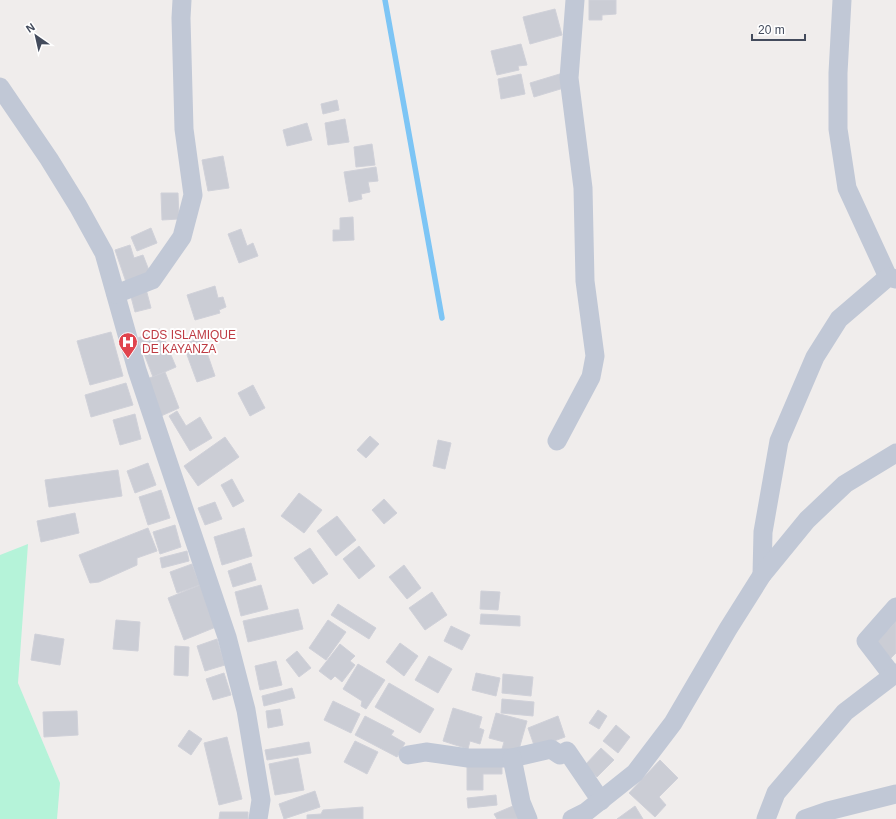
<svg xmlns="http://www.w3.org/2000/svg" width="896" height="819" viewBox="0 0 896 819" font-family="Helvetica,sans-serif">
  <rect width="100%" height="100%" fill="#f0edec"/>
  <path fill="#b5f3d9" d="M28 544 18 683 60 783 57 819H0V555Z"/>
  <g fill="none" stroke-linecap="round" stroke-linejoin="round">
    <path stroke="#7dc5f5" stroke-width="5.5" d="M385 0 442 318"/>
  </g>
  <g fill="#cbcdd5" stroke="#d0d1d9">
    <path d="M589 0H616V14L602 15V20H589Z"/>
    <path d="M555 9 562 35 530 44 523 17Z"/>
    <path d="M521 44 527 65 518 66 519 70 497 75 491 51Z"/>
    <path d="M563 73 567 87 534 97 530 83Z"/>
    <path d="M521 74 525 94 501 99 498 79Z"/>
    <path d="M337 100 339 110 323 114 321 104Z"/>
    <path d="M345 119 349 142 328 145 325 123Z"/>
    <path d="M307 123 312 140 287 146 283 130Z"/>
    <path d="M372 144 375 165 356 167 354 147Z"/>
    <path d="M223 156 229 188 208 191 202 160Z"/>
    <path d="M376 167 378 181 368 182 370 192 361 194 362 199 349 202 344 172Z"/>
    <path d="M161 193H178L179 219 162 220Z"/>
    <path d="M353 217 354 240 333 241V230H340V218Z"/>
    <path d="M151 228 157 243 137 251 131 237Z"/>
    <path d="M241 229 247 246 253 243 258 256 239 263 228 234Z"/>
    <path d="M130 245 134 258 143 255 150 273 126 282 115 250Z"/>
    <path d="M215 286 218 298 223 297 226 307 219 310 220 313 195 320 187 295Z"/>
    <path d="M146 289 151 308 135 312 130 293Z"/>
    <path d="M160 329 176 367 153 377 138 338Z"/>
    <path d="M111 332 123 376 90 385 77 341Z"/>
    <path d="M202 338 215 376 197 382 183 344Z"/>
    <path d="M165 372 179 408 161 416 147 379Z"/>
    <path d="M126 383 133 405 91 417 85 395Z"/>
    <path d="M253 385 265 408 250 416 238 393Z"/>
    <path d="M177 411 186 426 200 417 212 438 190 451 169 416Z"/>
    <path d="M135 414 141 439 120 445 113 420Z"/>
    <path d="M370 436 379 444 366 458 357 450Z"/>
    <path d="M225 437 239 457 198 486 184 466Z"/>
    <path d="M438 440 451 443 445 469 433 466Z"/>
    <path d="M148 463 156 485 135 493 127 471Z"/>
    <path d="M118 470 122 496 49 507 45 480Z"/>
    <path d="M232 479 244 501 233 507 221 485Z"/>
    <path d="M161 490 170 518 148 525 139 497Z"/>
    <path d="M299 493 322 510 304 533 281 516Z"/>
    <path d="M384 499 397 513 384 524 372 510Z"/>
    <path d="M215 502 222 519 205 525 198 508Z"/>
    <path d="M75 513 79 533 41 542 37 521Z"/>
    <path d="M337 516 356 540 336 556 317 531Z"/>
    <path d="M175 525 181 547 160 554 153 532Z"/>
    <path d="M148 528 157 551 137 558V565L99 582 90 583 79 555Z"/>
    <path d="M244 528 252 556 222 565 214 537Z"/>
    <path d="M359 546 375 566 359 579 343 559Z"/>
    <path d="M310 548 328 574 313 584 294 558Z"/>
    <path d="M187 551 189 561 162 568 160 558Z"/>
    <path d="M251 563 256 580 233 587 228 571Z"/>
    <path d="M192 564 200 585 177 593 170 572Z"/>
    <path d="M404 565 421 588 407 599 389 577Z"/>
    <path d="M200 585 216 627 184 640 168 598Z"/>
    <path d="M261 585 268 609 241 616 235 592Z"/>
    <path d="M481 591 500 592 498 610 480 609Z"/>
    <path d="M432 592 447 615 425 630 409 608Z"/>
    <path d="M338 604 376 628 369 639 331 615Z"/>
    <path d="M298 609 303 629 248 642 243 621Z"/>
    <path d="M481 614 520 616V626L480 624Z"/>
    <path d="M116 620 140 622 138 651 113 649Z"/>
    <path d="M328 620 346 632 326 660 309 648Z"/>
    <path d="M896 621V653L891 658 875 644Z"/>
    <path d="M451 626 470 635 462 650 444 641Z"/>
    <path d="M35 634 64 639 60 665 31 660Z"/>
    <path d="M217 639 225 665 205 671 197 646Z"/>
    <path d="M400 643 418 656 404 676 386 662Z"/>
    <path d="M340 644 355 656 350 661 355 665 342 682 335 676 331 680 319 671Z"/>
    <path d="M175 646 189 647 188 676 174 675Z"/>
    <path d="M297 651 311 668 299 677 286 660Z"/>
    <path d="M429 656 452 669 438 693 415 680Z"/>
    <path d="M276 661 282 685 260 690 255 666Z"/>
    <path d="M358 664 385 680 366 709 361 706 362 701 343 689Z"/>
    <path d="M224 673 231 695 213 700 206 679Z"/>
    <path d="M476 673 500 678 496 696 472 690Z"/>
    <path d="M503 674 533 677 531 696 502 693Z"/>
    <path d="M389 683 434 709 420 733 375 707Z"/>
    <path d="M292 688 295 698 264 706 262 696Z"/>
    <path d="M502 699 534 702 533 716 501 713Z"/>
    <path d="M333 701 360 714 351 733 324 720Z"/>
    <path d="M453 708 482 717 479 728 484 730 480 744 470 741 468 749 443 741Z"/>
    <path d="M280 709 283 725 268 728 266 711Z"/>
    <path d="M598 710 607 716 599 729 589 723Z"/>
    <path d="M77 711 78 735 44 737 43 712Z"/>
    <path d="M496 713 527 721 518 753 502 749 504 742 489 738Z"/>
    <path d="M365 716 394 731 391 735 405 743 397 757 355 735Z"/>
    <path d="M558 716 565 737 535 748 528 728Z"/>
    <path d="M616 725 630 737 618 753 603 741Z"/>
    <path d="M189 730 202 739 191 755 178 746Z"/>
    <path d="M227 737 242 799 219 805 204 743Z"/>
    <path d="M355 741 378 752 367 774 344 762Z"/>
    <path d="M309 742 311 753 267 760 265 750Z"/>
    <path d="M601 748 614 760 597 777 585 765Z"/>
    <path d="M298 758 304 790 275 795 269 764Z"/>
    <path d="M660 760 678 778 659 797 666 805 655 817 629 793Z"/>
    <path d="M502 763V774H483V790H467V764Z"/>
    <path d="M315 791 320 807 284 819 279 804Z"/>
    <path d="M496 795 497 805 468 808 467 798Z"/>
    <path d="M513 806 519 819H497L494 814Z"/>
    <path d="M635 806 643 819H617Z"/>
    <path d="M363 807V819H307V815L321 814 323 810Z"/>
    <path d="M220 812H248V819H219Z"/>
  </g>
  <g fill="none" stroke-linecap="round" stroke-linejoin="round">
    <g stroke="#c1c8d6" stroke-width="19">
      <path d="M842 0 838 73V129L847 188 888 277"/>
      <path d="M0 87 49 159 78 206 104 253 137 370 227 637 246 710 261 800 258 819"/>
      <path d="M116 294 152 280 182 237 193 195 184 129 181 18 182 0"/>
      <path d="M557 441 591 377 595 356 585 281 583 188 569 78 575 0"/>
      <path d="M762 575 763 532 779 441 815 357 839 319 888 277 896 279"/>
      <path d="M892 675 866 641 896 607"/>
      <path d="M408 755 426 752 468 758H512L551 749 560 755 567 751 601 801"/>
      <path d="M512 758 521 802 528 819"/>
      <path d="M572 819 586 812 635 773 673 723 728 629 762 575 807 520 845 484 896 453"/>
      <path d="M766 819 776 793 845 712 896 673"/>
      <path d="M805 819 828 811 896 794"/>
    </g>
  </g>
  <defs>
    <symbol id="hospital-pin" viewBox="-11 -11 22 30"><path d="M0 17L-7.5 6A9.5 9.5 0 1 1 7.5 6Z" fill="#e0444e" stroke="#fff"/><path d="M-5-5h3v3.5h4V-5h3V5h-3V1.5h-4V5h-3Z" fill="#fff"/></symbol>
  </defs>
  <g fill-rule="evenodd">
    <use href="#hospital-pin" x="117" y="331" width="22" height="30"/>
  </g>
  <g text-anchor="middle" stroke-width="4" stroke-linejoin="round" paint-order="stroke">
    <g font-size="12" fill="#be3a42" stroke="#fff" text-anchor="start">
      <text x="142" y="339">CDS ISLAMIQUE<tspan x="142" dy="14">DE KAYANZA</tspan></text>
    </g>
  </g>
  <g transform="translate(36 36) rotate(326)" stroke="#ffffff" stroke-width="3" paint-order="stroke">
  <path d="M0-3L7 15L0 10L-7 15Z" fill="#434b5c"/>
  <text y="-6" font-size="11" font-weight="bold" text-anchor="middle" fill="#434b5c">N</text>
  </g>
  <path d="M752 34v6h53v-6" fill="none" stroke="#434b5c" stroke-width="2"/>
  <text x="758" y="34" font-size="12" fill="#434b5c" stroke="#ffffff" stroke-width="3" paint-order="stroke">20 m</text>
</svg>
